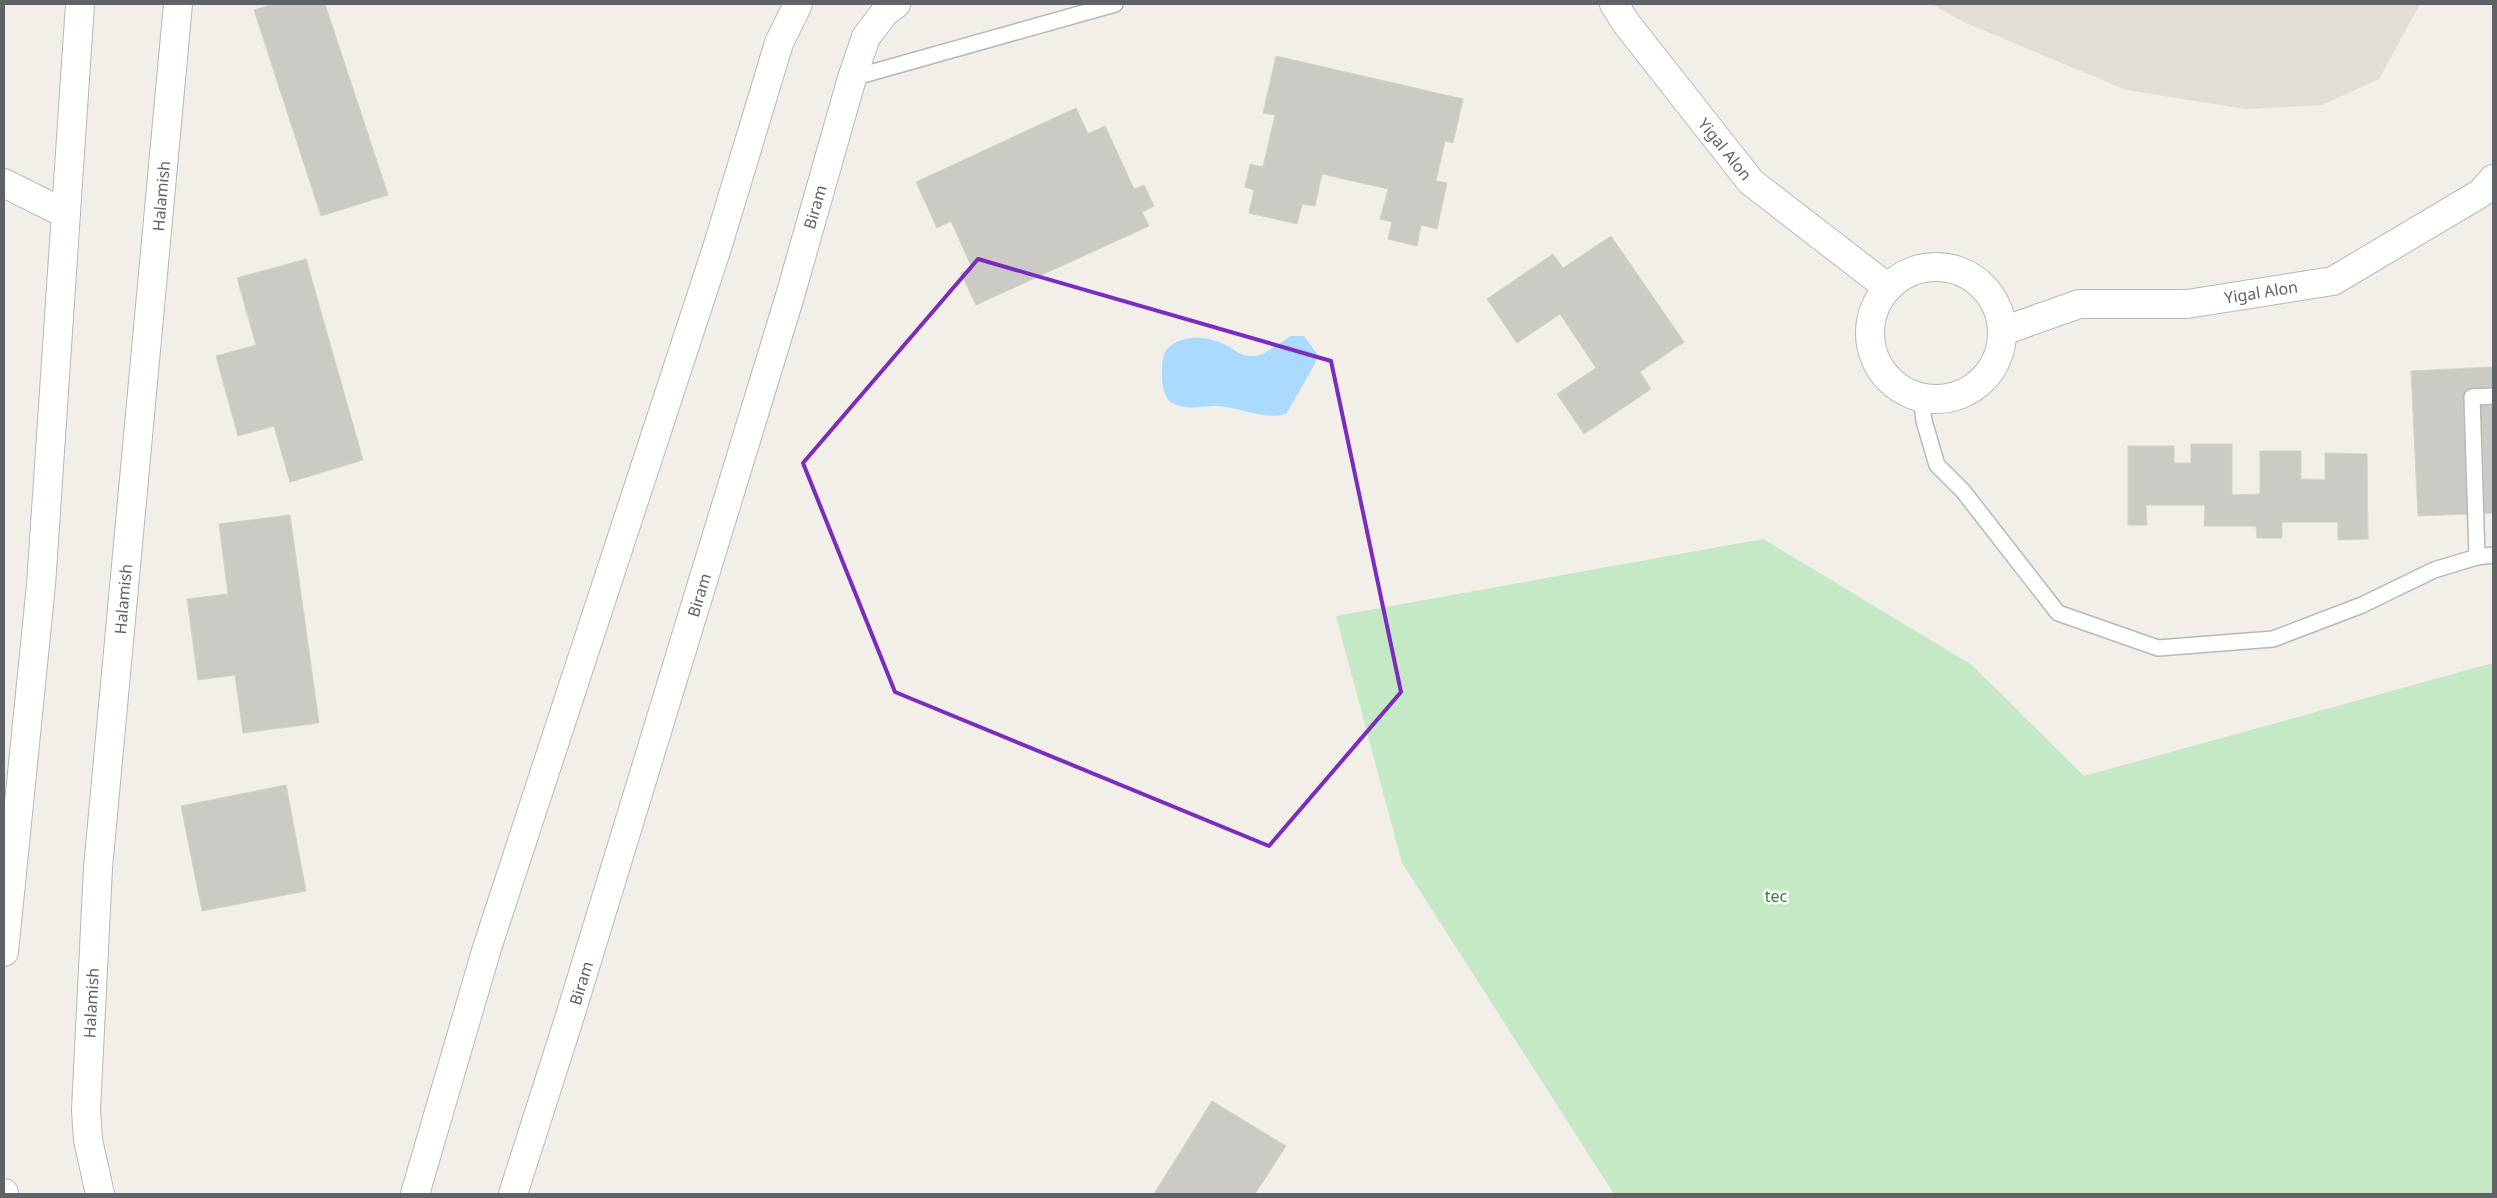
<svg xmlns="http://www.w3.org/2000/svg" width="2497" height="1198" viewBox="0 0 2497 1198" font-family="'Noto Sans',sans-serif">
  <rect width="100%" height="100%" fill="#f1efe8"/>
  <path fill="#e1ded6" d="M1931 4H2420L2379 79 2322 105 2246 109 2126 90 1964 22Z"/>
  <path fill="#c5e8c5" d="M1763 539 1972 665 2084 776 2493 663V1194H1614L1402 863 1336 616Z"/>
  <path fill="#aadaff" d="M1291 336H1304L1317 354 1315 364 1286 414C1264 420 1242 408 1219 406 1203 405 1186 412 1171 402 1162 396 1162 379 1162 370 1162 361 1163 352 1170 346 1187 333 1211 337 1228 346 1236 351 1241 356 1252 356 1266 356 1279 342 1291 336Z"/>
  <g fill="#cccac5" stroke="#d6d1c6">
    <path d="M273 4H325L388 195 321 216 254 10Z"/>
    <path d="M1276 56 1463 99 1453 143 1445 141 1436 181 1447 183 1437 229 1421 225 1417 246 1388 239 1392 222 1380 219 1388 189 1322 174 1315 206 1302 204 1297 224 1249 213 1254 190 1245 187 1250 164 1263 167 1275 115 1263 113Z"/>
    <path d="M1076 108 1088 134 1105 126 1134 189 1144 185 1154 206 1142 212 1149 226 976 305 961 273 972 268 951 221 937 228 916 182Z"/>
    <path d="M1611 236 1684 342 1640 372 1651 389 1584 434 1557 394 1596 368 1560 314 1517 343 1487 299 1553 254 1563 268Z"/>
    <path d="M306 259 363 460 290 482 274 426 238 436 216 356 256 345 237 278Z"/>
    <path d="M2493 367V513L2418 516 2411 371Z"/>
    <path d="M2191 444H2232V495L2260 494V451H2301V479L2325 480V453L2367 454 2368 539 2338 540V522H2282V538H2257L2256 526H2204L2205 505H2146L2147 525H2128V446H2174V463H2191Z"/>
    <path d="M290 515 319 723 243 733 235 675 198 680 187 599 228 594 219 524Z"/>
    <path d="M286 785 306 891 202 911 181 806Z"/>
    <path d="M1212 1101 1286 1146 1255 1194H1154Z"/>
  </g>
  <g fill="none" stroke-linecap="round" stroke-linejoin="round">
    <defs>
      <g id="service">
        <path d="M852 78 1115 4"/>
        <path d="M1921 398 1924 421 1937 465 1963 491 2058 613 2158 648 2273 639 2362 605 2434 570 2477 557 2493 555"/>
        <path d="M2477 557 2472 397 2493 396"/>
      </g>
      <g id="minor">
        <path d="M1614 4 1626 23 1751 182 1887 287"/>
        <path d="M4 183 66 214"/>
        <circle cx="1936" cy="333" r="66"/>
        <path d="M2003 331 2079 304H2187L2333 281 2481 193 2493 179"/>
        <path d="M4 952 41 585 80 4"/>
        <path d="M4 1193V1194"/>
        <path d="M100 1194 88 1140 86 1110 98 868 178 4"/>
      </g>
      <g id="tertiary">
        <path d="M415 1194 487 948 717 248 779 43 798 4"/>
        <path d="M513 1194 570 1016 790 296 852 78 866 37 885 12 896 4"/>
      </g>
    </defs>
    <use href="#service" stroke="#b5b8bc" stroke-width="18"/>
    <use href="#minor" stroke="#b5b8bc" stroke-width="30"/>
    <use href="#tertiary" stroke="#b5b8bc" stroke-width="30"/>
    <use href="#service" stroke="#fff" stroke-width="15"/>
    <use href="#minor" stroke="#fff" stroke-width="28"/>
    <use href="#tertiary" stroke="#fff" stroke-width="28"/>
  </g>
  <path fill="none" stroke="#7b2cbf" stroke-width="4" stroke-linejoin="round" d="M978 259 1331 361 1401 692 1269 846 895 692 803 463Z"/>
  <g text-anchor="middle" stroke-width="5" stroke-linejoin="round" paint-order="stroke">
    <g font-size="16" fill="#5f6368" stroke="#fff">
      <text transform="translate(1725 149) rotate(51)" y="6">Yigal Alon</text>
      <text transform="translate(161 196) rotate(-85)" y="6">Halamish</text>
      <text transform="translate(815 207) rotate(-74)" y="6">Biram</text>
      <text transform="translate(2261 292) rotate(-9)" y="6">Yigal Alon</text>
      <text transform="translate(699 595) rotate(-73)" y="6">Biram</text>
      <text transform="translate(123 599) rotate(-85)" y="6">Halamish</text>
      <text transform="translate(581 983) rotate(-73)" y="6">Biram</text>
      <text transform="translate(91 1003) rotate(-87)" y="6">Halamish</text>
    </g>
    <g font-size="16" fill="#348238" stroke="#fff">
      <text x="1776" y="902">tec</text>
    </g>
  </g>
  <rect width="2497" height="1198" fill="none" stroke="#5f6368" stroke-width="10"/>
</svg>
